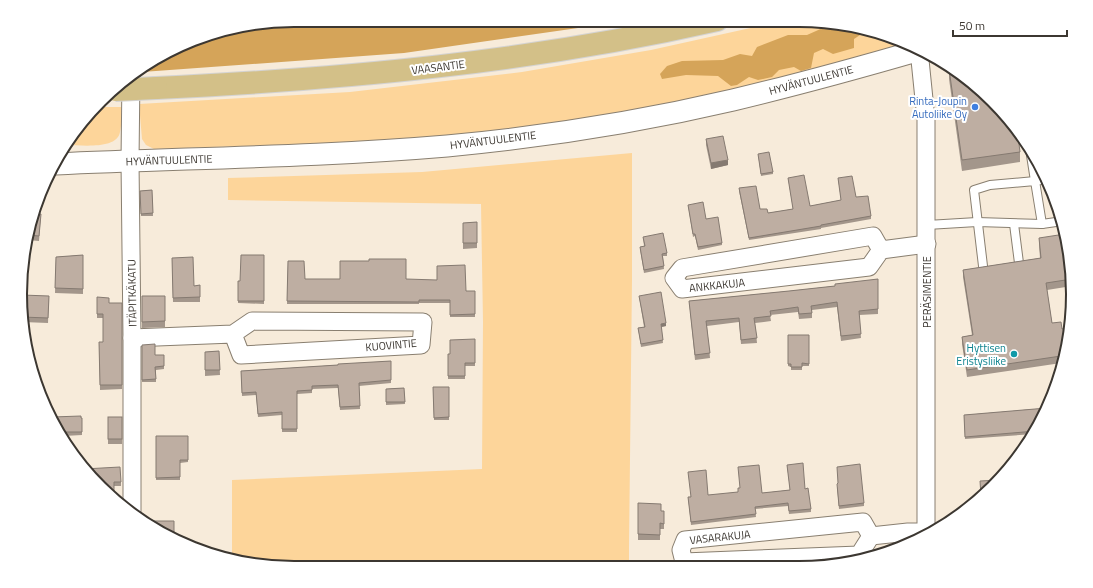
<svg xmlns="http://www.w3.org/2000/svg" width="1093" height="588" viewBox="0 0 1093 588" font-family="'Titillium Web',sans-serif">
  <rect width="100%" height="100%" fill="#f7ebda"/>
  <g fill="#fdd59a">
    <path d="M782 21H817L870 29 905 44C818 70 730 92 641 109 585 119 528 126 471 133 367 144 259 145 154 149L146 145 142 139 139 104 350 92 522 72 651 50Z"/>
    <path d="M99 107H121C121 115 122 124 120 132 117 150 81 145 66 145V142Z"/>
    <path d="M632 153V280L629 548V566L276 567 232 560V480L482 469 483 322 481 204 228 200V178L422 172Z"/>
  </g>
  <g fill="#d5a459">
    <path d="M294 20H620L599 25 404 53 142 72V69L206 35Z"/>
    <path d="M834 23 846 27H853L865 29 866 31 854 39V48L833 54 823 49 814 53 811 68 801 71 794 67 779 70 772 77 758 80 749 77 737 85 731 86 718 76 686 75 662 79 660 74 667 66 682 61 723 60 740 54 752 56 757 47 788 35H807Z"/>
  </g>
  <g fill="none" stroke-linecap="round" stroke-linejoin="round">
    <defs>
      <g id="service">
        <path d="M1030 149 1035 181 1047 179"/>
        <path d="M1014 224 1019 263"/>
        <path d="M927 225 977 222 1042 224"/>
        <path d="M983 266 974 190 990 185 1035 181 1042 224 1063 221"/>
      </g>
      <g id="minor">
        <path d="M919 50 926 119V534"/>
        <path d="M131 75 130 161 132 338V511"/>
        <path d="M881 250 869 267 682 289 674 278 682 268 873 236 881 250 927 244"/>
        <path d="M132 338 233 334 252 321 423 322 421 345 241 355 233 334"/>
        <path d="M863 522 871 536 859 555 684 562 681 550 685 540Z"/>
        <path d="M871 536 908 532H930"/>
      </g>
      <path id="tertiary" d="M56 164C186 158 317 157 447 146 543 137 639 122 733 100 796 85 858 68 920 50"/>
      <path id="primary" d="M156 88C345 79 532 62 717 20"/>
    </defs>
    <use href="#service" stroke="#897f70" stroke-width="10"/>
    <use href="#minor" stroke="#897f70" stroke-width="19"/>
    <use href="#tertiary" stroke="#897f70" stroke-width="23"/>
    <use href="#primary" stroke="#d4d3d2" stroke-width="24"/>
    <use href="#service" stroke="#fff" stroke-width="8"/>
    <use href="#minor" stroke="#fff" stroke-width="17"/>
    <use href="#tertiary" stroke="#fff" stroke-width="21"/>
    <use href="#primary" stroke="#d3c088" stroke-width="22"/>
    <defs>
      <path id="primary-bridge" d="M115 90 156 88"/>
    </defs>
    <use href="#primary-bridge" stroke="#d4d3d2" stroke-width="24" stroke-linecap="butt"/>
    <use href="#primary-bridge" stroke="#d3c088" stroke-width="22"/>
  </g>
  <g fill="#a3968b">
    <path d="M949 69 1020 152V162L962 171 949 79Z"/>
    <path d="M706 139 728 165 711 169 706 145Z"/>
    <path d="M758 154 773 172V174L761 176Z"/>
    <path d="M788 178 810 206 841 200 838 178 856 197 871 216V219L821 228V229L749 240 739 191V188L760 209 768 213 793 209Z"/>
    <path d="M152 190 153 216H141L140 191Z"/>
    <path d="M688 205 706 219 722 243V245L698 250 695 236 693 237Z"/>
    <path d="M41 214 39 241 28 240 29 223Z"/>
    <path d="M477 222V248L463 249V223Z"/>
    <path d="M643 237 667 253V256H663L664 269 644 273 640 249V247L644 246Z"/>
    <path d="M1039 238 1072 276V286L1047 290 1052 323 1062 329 1071 330 1061 369V363L967 377 962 344V337L972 335 963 277V270L1040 258 1039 245Z"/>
    <path d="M83 255V294L55 293 56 257Z"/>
    <path d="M264 255V304L238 303V281H240Z"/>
    <path d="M172 258 194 286 200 285V302H173Z"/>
    <path d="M288 261 305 279H406L466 291H475V317H450V303H419V304H287Z"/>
    <path d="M878 279V314L859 315 861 338 841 341 837 307 812 310V318L799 319 798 312 770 315 771 321 755 323 757 343 741 344 739 322 707 326 710 358 695 360 689 301 789 291 835 286Z"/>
    <path d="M49 296 48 323 23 322 21 312Z"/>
    <path d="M142 296H165V327L142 328Z"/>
    <path d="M639 296 666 326 661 327 663 343 641 347 638 328 644 327Z"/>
    <path d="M97 297 109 303H122V389L100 390 99 342H103V318H97Z"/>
    <path d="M788 335H809V366H802V370H791V367L788 366Z"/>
    <path d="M475 339V366H465V379H448V354H450Z"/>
    <path d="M142 345 155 355H164V369L156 370V382H142Z"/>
    <path d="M219 351 220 375 205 376V352Z"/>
    <path d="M391 361V383L359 386 360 409 340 410 338 388 312 389V393L297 394V432H282V415L258 417 256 395 242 396 241 371 338 365Z"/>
    <path d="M433 387H449V420H434Z"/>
    <path d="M404 388 405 404 386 405V389Z"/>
    <path d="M1047 408 1036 431 1034 434 965 439 964 415Z"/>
    <path d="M52 417 82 418V435L64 436Z"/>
    <rect x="108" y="417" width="14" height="27"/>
    <path d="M156 436H188V462L180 463V480H156Z"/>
    <path d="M787 465 805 489 811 509V512L789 514 788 506 755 509 756 517 691 525 688 497 708 495 762 493 790 490Z"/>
    <path d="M88 475 121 482V486H114Z"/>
    <path d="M837 487 864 503V506L839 509Z"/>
    <path d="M638 503 661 511 664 517V529H660V540H638Z"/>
  </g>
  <g fill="#857a71">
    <path d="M728 160V165L711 169V163Z"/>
    <path d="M666 323V326L661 327V324Z"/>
  </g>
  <g fill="#beaea2" stroke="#857a71">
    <path d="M952 68 979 88 1016 127 1017 128 1020 152 962 160 949 69Z"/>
    <path d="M723 136 728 160 711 163 706 139Z"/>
    <path d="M769 152 773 172 761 174 758 154Z"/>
    <path d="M804 175 810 206 841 200 838 178 852 176 856 197 868 196 871 216 821 225V226L749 238 739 188 756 186 760 209H767L768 213 793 209 788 178Z"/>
    <path d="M152 190 153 213 141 214 140 191Z"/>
    <path d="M703 202 706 219 718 217 722 243 698 247 695 234H693L688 205Z"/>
    <path d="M34 214H41L39 236 28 235 29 223Z"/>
    <path d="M477 222V243H463V223Z"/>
    <path d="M663 233 667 253 662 254 664 266 644 270 640 247 645 246 643 237Z"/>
    <path d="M1065 234 1072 276V279L1046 283 1052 323 1061 322 1062 329 1071 327 1062 366 1061 356 967 370 962 337 973 335 963 270 1041 258 1039 238Z"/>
    <path d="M83 255V289L55 288 56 257Z"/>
    <path d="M241 255H264V301H238V281H240Z"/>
    <path d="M193 257 194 286 200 285V297L173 298 172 258Z"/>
    <path d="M369 259H406V279L437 280V266L465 265 466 291H475V314L450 315V300H419V302L287 301 288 261H304L305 279H340V261H369Z"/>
    <path d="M878 279V309L859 311 861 334 841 336 837 302 811 306 812 313 799 314 798 307 770 311 771 316 754 318 757 338 741 340 739 318 706 321 710 353 695 355 689 301 789 291 835 286V284Z"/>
    <path d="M661 292 666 323 661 324 663 340 641 344 638 328 645 327 639 296Z"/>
    <path d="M22 295 49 296 48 318 22 317 21 312Z"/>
    <path d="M142 296H165V321L142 322Z"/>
    <path d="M97 297 109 298V303H122V385H100L99 342H103V314H97Z"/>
    <path d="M788 335H809V364L802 363V367H791V364H788Z"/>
    <path d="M475 339V363H465V376H448V354H450V340Z"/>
    <path d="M155 344V355H164V366L155 367 156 379 142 380V345Z"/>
    <path d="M219 351 220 370H205V352Z"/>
    <path d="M31 355H34V367Z"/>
    <path d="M391 361V380L359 383 360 406 340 407 338 385 312 386V390L297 391V429H282V412L258 414 256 392 242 393 241 371 338 365V364Z"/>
    <path d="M433 387H449V417L434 418Z"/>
    <path d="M404 388 405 402H386V389Z"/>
    <path d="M1047 408 1040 422 1038 423V426L1036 431 965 437 964 415Z"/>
    <path d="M81 416V418H82V432H63V434L52 417Z"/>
    <rect x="108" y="417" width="14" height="22"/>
    <path d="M156 436H188V460H180V477L156 478Z"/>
    <path d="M803 463 805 489 808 488 811 509 789 511 788 503 755 507 756 514 691 522 688 497H691L688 472 706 470 708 495 738 492V488H740L738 467 759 465 762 493 790 490 787 465Z"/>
    <path d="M860 464 864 503 839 506 837 484 838 483 837 467Z"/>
    <path d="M120 467 121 482H114V496L88 475 84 469Z"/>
    <path d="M999 480 981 496 980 481Z"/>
    <path d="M638 503 661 504V511H664V524L660 523V535L638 534Z"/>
    <path d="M152 521H174V538L157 531 153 528Z"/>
    <path d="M662 563V566H638V565Z"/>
  </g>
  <circle fill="#3f7fe0" stroke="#fff" stroke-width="1.5" cx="975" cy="107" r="4"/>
  <circle fill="#0f9aa8" stroke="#fff" stroke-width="1.5" cx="1014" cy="354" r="4"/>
  <g text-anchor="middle" stroke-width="4" stroke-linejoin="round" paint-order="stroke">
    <g font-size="11" fill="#3c3731" stroke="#fff">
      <text transform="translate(438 67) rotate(-7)" y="4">VAASANTIE</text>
      <text transform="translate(811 80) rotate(-15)" y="4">HYVÄNTUULENTIE</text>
      <text transform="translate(493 140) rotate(-7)" y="4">HYVÄNTUULENTIE</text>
      <text transform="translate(169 160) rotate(-2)" y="4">HYVÄNTUULENTIE</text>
      <text transform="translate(717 285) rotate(-6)" y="4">ANKKAKUJA</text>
      <text transform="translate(927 292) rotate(-90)" y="4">PERÄSIMENTIE</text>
      <text transform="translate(132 293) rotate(-91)" y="4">ITÄPITKÄKATU</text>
      <text transform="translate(391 345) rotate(-5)" y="4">KUOVINTIE</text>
      <text transform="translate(720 537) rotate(-6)" y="4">VASARAKUJA</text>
    </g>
    <g font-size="11" fill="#366cbe" stroke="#fff" text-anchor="end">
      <text x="967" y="105">Rinta-Joupin<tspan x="967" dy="13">Autoliike Oy</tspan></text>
    </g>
    <g font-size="11" fill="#0d838f" stroke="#fff" text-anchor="end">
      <text x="1006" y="352">Hyttisen<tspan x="1006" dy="13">Eristysliike</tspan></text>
    </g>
  </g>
  <path d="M0 0H1093V588H0ZM294 27H799A267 267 0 0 1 1066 294V294A267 267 0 0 1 799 561H294A267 267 0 0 1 27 294V294A267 267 0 0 1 294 27Z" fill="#fff" fill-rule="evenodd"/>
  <path fill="none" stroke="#3c3731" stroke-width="2" d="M294 27H799A267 267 0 0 1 1066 294V294A267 267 0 0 1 799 561H294A267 267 0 0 1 27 294V294A267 267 0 0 1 294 27Z"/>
  <path d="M953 30v6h114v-6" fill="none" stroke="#3c3731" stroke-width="2"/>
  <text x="959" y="30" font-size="12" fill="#3c3731" stroke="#ffffff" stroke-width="3" paint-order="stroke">50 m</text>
</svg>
